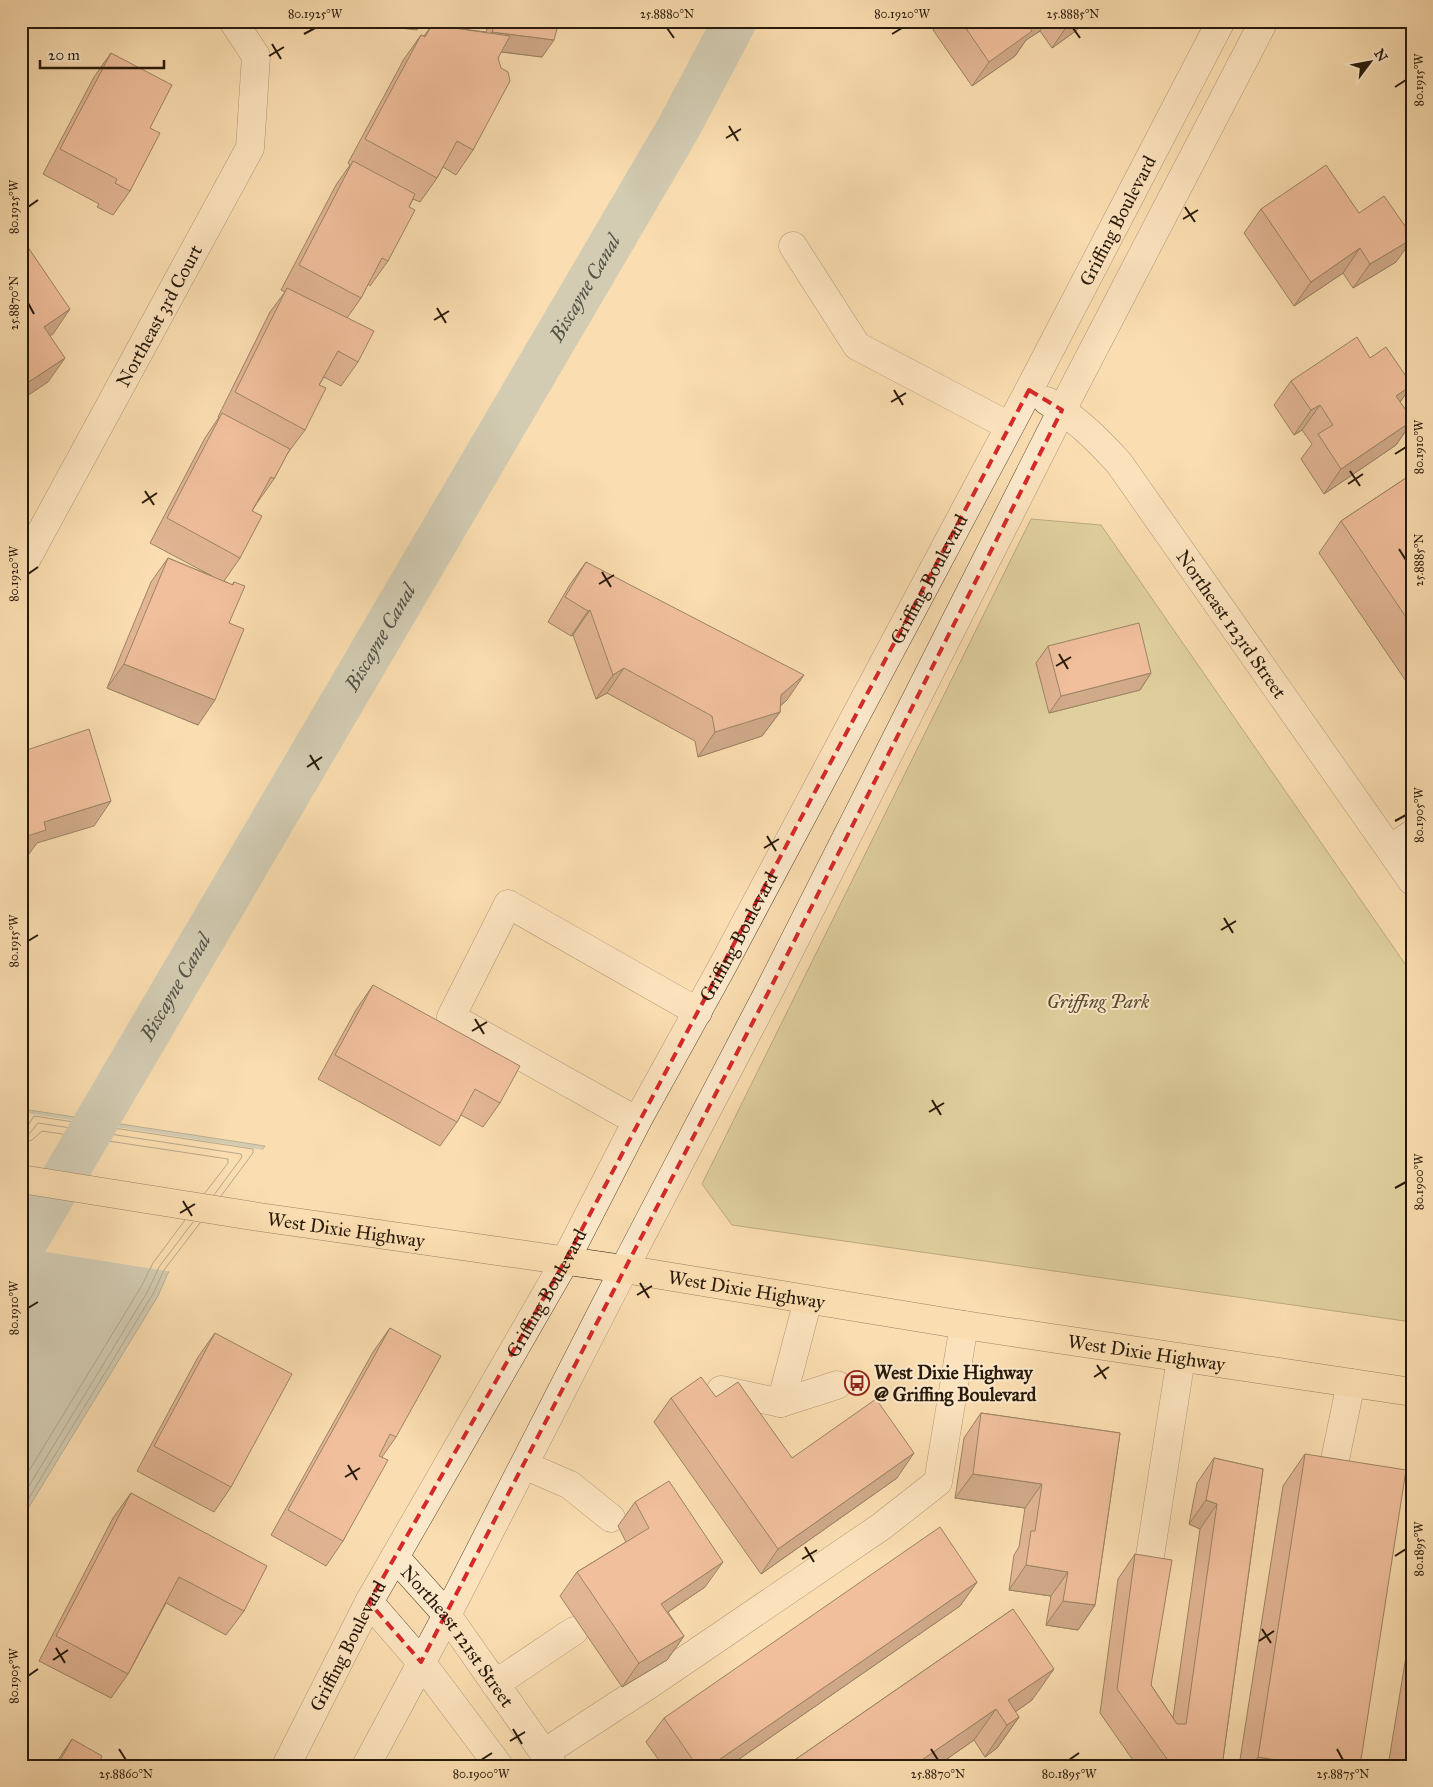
<svg xmlns="http://www.w3.org/2000/svg" width="1433" height="1787" viewBox="0 0 1433 1787" font-family="'IM FELL Great Primer',serif">
  <rect width="100%" height="100%" fill="#faddb0"/>
  <filter id="stains"><feTurbulence type="fractalNoise" baseFrequency=".004" numOctaves="4"/><feColorMatrix values="0 0 0 0 .2 0 0 0 0 .09 0 0 0 0 .02 0 0 0 .5 -.17"/></filter>
  <radialGradient id="worn" r=".72"><stop offset=".6" stop-color="#630" stop-opacity="0"/><stop offset="1" stop-color="#630" stop-opacity=".3"/></radialGradient>
  <path fill="#c2c088" stroke="#756d4a" d="M1031 519 1101 525 1412 974V1322L732 1225 702 1184Z"/>
  <path fill="#a4b9b7" stroke="#727972" d="M29 1110 265 1146 168 1273 158 1296 21 1520V1129Z"/>
  <path fill="#faddb0" d="M26 1113 264 1150 173 1272 21 1248V1123Z"/>
  <g fill="none" stroke-linecap="round" stroke-linejoin="round">
    <g stroke="#666a61" stroke-width="1">
      <path d="M21 1129 27 1127 34 1116 253 1149V1153L221 1196"/>
      <path d="M21 1135 30 1133 38 1123 241 1154 242 1157 214 1195"/>
      <path d="M21 1143 32 1140 42 1131 228 1159V1163L205 1193"/>
      <path d="M21 1484 141 1287 153 1263 185 1220"/>
      <path d="M21 1499 148 1291 159 1267 193 1222"/>
      <path d="M21 1511 153 1294 164 1270 200 1223"/>
    </g>
    <path stroke="#a4b9b7" stroke-width="44" id="s1" d="M21 1250 679 127 735 21"/>
    <defs>
      <g id="minor">
        <path d="M793 246 857 346 1009 426"/>
        <path id="s2" d="M1047 401C1076 418 1097 439 1119 463L1412 881"/>
        <path id="s3" d="M21 557 27 558 250 148 256 56 233 21"/>
        <path d="M1390 849 1412 834"/>
        <path d="M637 1121 451 1017 508 904 698 1012"/>
        <path d="M721 1390 781 1403 837 1385"/>
        <path d="M781 1403 808 1300"/>
        <path d="M524 1465 570 1485 611 1518"/>
        <path d="M1328 1493 1351 1383"/>
        <path id="s4" d="M395 1557 447 1615 553 1766"/>
        <path d="M1149 1562 1181 1358"/>
        <path d="M369 1602 421 1662 499 1766"/>
        <path d="M495 1684 574 1631"/>
        <path d="M544 1753 650 1684 882 1526 938 1482 964 1325"/>
        <path id="s5" d="M286 1766 369 1602 565 1261 637 1121 722 967 1029 390 1221 21"/>
        <path d="M366 1766 447 1615 624 1269 769 991 1062 410 1264 21"/>
      </g>
      <g id="major">
        <path id="s6" d="M21 1179 259 1217 624 1269 964 1325 1412 1392"/>
      </g>
    </defs>
    <use href="#minor" stroke="#5c4b34" stroke-width="29"/>
    <use href="#major" stroke="#281a0b" stroke-width="29"/>
    <use href="#minor" stroke="#fce9cc" stroke-width="28"/>
    <use href="#major" stroke="#faddb0" stroke-width="28"/>
  </g>
  <g fill="#c68671" stroke="#281a0b">
    <path d="M56 21H68L59 27Z"/>
    <path d="M490 21H559L542 57 501 52 498 58 473 150 456 175 443 167 437 178 420 202 413 199 409 207 388 261 370 286 368 284 361 298 347 318 358 362 341 386 324 377 319 385 305 430 287 454 274 479 257 503 252 511 240 558 224 581 232 585 234 582 229 623 198 725 107 688 151 582 168 558 212 576 150 543 205 438 219 417H218L270 312 285 292 281 290 336 185 350 165 348 163 404 59 421 35 424 36 432 25 486 32Z"/>
    <path d="M940 21H1084L1077 30 1052 48 1040 31 1026 40 1015 56 972 86 933 30Z"/>
    <path d="M111 53 150 128 130 191 113 215 97 207 99 204 43 174 94 77Z"/>
    <path d="M1261 209 1359 213 1396 262 1353 288 1343 273 1294 306 1244 233Z"/>
    <path d="M1370 358 1412 385 1400 402 1412 419V422L1396 445 1324 494 1301 459 1312 444 1302 430 1294 435 1274 405 1291 381Z"/>
    <path d="M1412 474V690L1319 553 1341 521Z"/>
    <path d="M586 562 787 700 780 706V712L762 736 698 757 695 741 607 693 596 699 573 635 571 636 548 622 569 586Z"/>
    <path d="M1048 646 1151 673 1140 690 1049 713 1036 663Z"/>
    <path d="M373 985 500 1103 483 1127 461 1115 457 1122 440 1146 318 1079 356 1010Z"/>
    <path d="M390 1328 396 1437 382 1457 343 1541 326 1566 271 1535 373 1352Z"/>
    <path d="M215 1333 231 1487 214 1512 137 1471 198 1357Z"/>
    <path d="M716 1397 792 1458 897 1478 761 1574 654 1422 671 1398Z"/>
    <path d="M981 1413 1120 1433 1095 1605 1078 1630 1046 1625 1051 1596 1009 1590 1014 1555 1019 1547 1025 1508 955 1498 964 1438Z"/>
    <path d="M1305 1454 1360 1766H1239L1283 1486Z"/>
    <path d="M1214 1458 1263 1469 1222 1766H1137L1100 1713 1118 1579 1135 1554 1151 1685 1173 1718 1200 1529 1189 1524 1197 1483Z"/>
    <path d="M131 1493 244 1611 226 1635 166 1603 128 1674 111 1698 39 1661 113 1518Z"/>
    <path d="M635 1502 705 1587 668 1612 684 1636 667 1660 622 1687 560 1596 577 1572 626 1542 618 1526Z"/>
    <path d="M977 1582 960 1606 729 1766H663L646 1742 664 1718Z"/>
    <path d="M1013 1609 1032 1700 1015 1712 1019 1717 997 1748 985 1757 974 1740 937 1766H786Z"/>
    <path d="M1412 1620V1766H1388Z"/>
    <path d="M72 1739 100 1761 109 1766H54Z"/>
  </g>
  <g fill="#a16d5c" stroke="#281a0b">
    <path d="M63 21H68L59 27Z"/>
    <path d="M357 21H423L417 30 356 23Z"/>
    <path d="M1035 21H1047L1040 31 1026 40 1015 56 972 86 989 62 1029 26Z"/>
    <path d="M1072 21H1084L1077 30 1052 48 1069 23Z"/>
    <path d="M492 32 554 40 542 57 480 49Z"/>
    <path d="M1412 239V240L1396 262 1353 288 1370 264Z"/>
    <path d="M1360 248 1343 273 1294 306 1311 282Z"/>
    <path d="M70 309 53 334 27 351 44 327Z"/>
    <path d="M65 358 48 382 21 400V387Z"/>
    <path d="M1412 385 1395 409 1396 396Z"/>
    <path d="M1320 405 1302 430 1294 435 1311 410Z"/>
    <path d="M1412 421 1396 445 1324 494 1341 469Z"/>
    <path d="M590 610 573 635 571 636 588 611Z"/>
    <path d="M124 664 215 700 198 725 107 688Z"/>
    <path d="M624 668 607 693 596 699 613 675Z"/>
    <path d="M1151 673 1140 690 1049 713 1061 696Z"/>
    <path d="M804 675 787 700 770 715 780 712 762 736 698 757 715 732 781 695Z"/>
    <path d="M111 801 94 826 37 843 29 854 21 857V838L44 822Z"/>
    <path d="M914 1453 897 1478 761 1574 778 1549Z"/>
    <path d="M973 1474 1042 1484 1025 1508 955 1498Z"/>
    <path d="M1206 1500 1217 1504 1200 1529 1189 1524Z"/>
    <path d="M723 1562 705 1587 644 1628 661 1604Z"/>
    <path d="M1026 1565 1068 1572 1051 1596 1009 1590Z"/>
    <path d="M977 1582 960 1606 729 1766H710Z"/>
    <path d="M1063 1601 1095 1605 1078 1630 1046 1625Z"/>
    <path d="M684 1636 667 1660 622 1687 639 1663Z"/>
    <path d="M1054 1669 1032 1700 1004 1720 1008 1700Z"/>
    <path d="M996 1709 974 1740 937 1766H913Z"/>
    <path d="M1019 1717 997 1748 985 1757 1007 1725Z"/>
    <path d="M1258 1757 1314 1766H1252Z"/>
  </g>
  <g fill="#e69c83" stroke="#281a0b">
    <path d="M496 21H559L554 40 492 32Z"/>
    <path d="M961 21H1035L1029 26 1032 31 989 62Z"/>
    <path d="M432 25 510 36 498 58 501 68 508 72 510 81 473 150 457 141 437 178 365 139 421 35 425 37Z"/>
    <path d="M111 53 172 85 150 128 160 133 130 191 115 183 117 179 60 149Z"/>
    <path d="M353 161 415 194 409 207 415 210 388 261 382 258 361 298 299 265Z"/>
    <path d="M1326 165 1359 213 1384 196 1412 236V239L1370 264 1360 248 1311 282 1261 209Z"/>
    <path d="M21 237 70 309 44 327 65 358 21 387Z"/>
    <path d="M287 288 374 331 358 362 338 351 319 385 326 388 305 430 235 392Z"/>
    <path d="M1357 337 1370 358 1386 347 1412 385 1396 396 1412 419V421L1341 469 1318 434 1333 425 1320 405 1311 410 1291 381Z"/>
    <path d="M222 413 290 449 274 479 271 477 252 511 262 516 240 558 167 518Z"/>
    <path d="M1412 474V626L1341 521Z"/>
    <path d="M168 558 233 585 234 582 245 586 229 623 244 629 215 700 124 664Z"/>
    <path d="M586 562 804 675 781 695 780 712 715 732 712 716 624 668 613 675 590 610 588 611 565 597Z"/>
    <path d="M1139 623 1151 673 1061 696 1048 646Z"/>
    <path d="M89 729 111 801 44 822 46 830 21 838V752Z"/>
    <path d="M373 985 520 1066 500 1103 475 1089 457 1122 335 1055Z"/>
    <path d="M390 1328 441 1356 396 1437 390 1434 379 1456 388 1460 343 1541 288 1510Z"/>
    <path d="M215 1333 292 1374 231 1487 154 1446Z"/>
    <path d="M701 1377 716 1397 738 1382 792 1458 876 1399 914 1453 778 1549 671 1398Z"/>
    <path d="M981 1413 1120 1433 1095 1605 1063 1601 1068 1572 1026 1565 1031 1531H1035L1042 1484 973 1474Z"/>
    <path d="M1305 1454 1406 1470 1360 1766H1314L1258 1757Z"/>
    <path d="M1214 1458 1263 1469 1222 1766H1172L1117 1689 1135 1554 1172 1560 1151 1685 1177 1724H1186L1217 1504 1206 1500Z"/>
    <path d="M669 1481 723 1562 661 1604 684 1636 639 1663 577 1572 649 1528 635 1502Z"/>
    <path d="M131 1493 267 1566 244 1611 179 1577 128 1674 56 1636Z"/>
    <path d="M940 1527 977 1582 710 1766H697L664 1718Z"/>
    <path d="M1013 1609 1054 1669 1008 1700 1019 1717 1007 1725 996 1709 913 1766H786Z"/>
    <path d="M1412 1721V1766H1404Z"/>
    <path d="M72 1739 102 1756 100 1761 109 1766H57Z"/>
    <path d="M1093 1762 1096 1766H1086Z"/>
  </g>
  <path d="M0 0H1433V1787H0ZM1029 390 1062 410 769 991 421 1662 369 1602 565 1261Z" fill="#faddb0" fill-opacity=".55" fill-rule="evenodd"/>
  <path fill="none" stroke="#d62828" stroke-width="4" stroke-dasharray="10 6" stroke-linejoin="round" d="M1029 390 1062 410 769 991 421 1662 369 1602 565 1261Z"/>
  <path fill="none" stroke="#281a0b" stroke-width="2" d="M667 28 674 38M1073 28 1080 38M304 34 315 28M892 34 902 28M272 44 281 59M269 56 284 47M1395 87 1406 80M729 126 738 141M726 138 741 129M28 207 38 200M1185 207 1195 222M1183 219 1198 210M28 303 34 314M437 308 446 323M434 320 449 311M894 390 903 405M891 402 906 393M1395 454 1406 447M1350 471 1360 486M1348 484 1363 474M145 491 154 505M142 503 157 493M1399 549 1406 560M602 572 611 587M28 574 38 567M599 584 614 575M1059 654 1068 669M1056 666 1071 657M310 755 319 770M307 767 322 757M1395 821 1406 815M767 836 776 851M764 848 779 839M1224 918 1233 933M1221 930 1236 921M28 941 38 935M475 1019 484 1034M472 1031 487 1022M932 1100 941 1115M929 1112 944 1103M1395 1188 1406 1182M183 1201 192 1216M180 1213 195 1204M640 1283 649 1298M637 1295 652 1286M28 1308 38 1302M1097 1365 1106 1379M1094 1377 1109 1367M348 1465 357 1480M345 1477 360 1468M805 1547 814 1562M1395 1556 1406 1549M802 1559 817 1550M1262 1629 1271 1643M1259 1641 1274 1631M56 1648 65 1663M53 1660 68 1650M28 1676 38 1669M513 1729 522 1744M510 1741 525 1732M119 1749 126 1760M931 1749 938 1760M1337 1749 1343 1760M481 1760 492 1753M1069 1760 1079 1753"/>
  <defs>
    <symbol id="bus-ring" viewBox="-11 -11 22 22"><circle r="9.5" fill="#fce9cc" stroke="#8f2418" stroke-width="1.5"/><path d="M-5-6H5V4H4V6H2V4H-2V6H-4V4H-5ZM-3.5-4V0h7V-4ZM-3.5 1.2v1.5H-2V1.2ZM2 1.2v1.5H3.5V1.2Z" fill="#8f2418"/></symbol>
  </defs>
  <g fill-rule="evenodd">
    <use href="#bus-ring" x="843" y="1369" width="28" height="28"/>
  </g>
  <g text-anchor="middle" stroke-width="4" stroke-linejoin="round" paint-order="stroke">
    <g font-size="19" fill="#281a0b" stroke="#fce9cc">
      <text dy="7" stroke="none"><textPath href="#s5" startOffset="1755">Griffing Boulevard</textPath></text>
      <text dy="7" stroke="none"><textPath href="#s3" startOffset="282">Northeast 3rd Court</textPath></text>
      <text dy="7" stroke="none"><textPath href="#s5" startOffset="1350">Griffing Boulevard</textPath></text>
      <text dy="7" stroke="none"><textPath href="#s2" startOffset="292">Northeast 123rd Street</textPath></text>
      <text dy="7" stroke="none"><textPath href="#s5" startOffset="945">Griffing Boulevard</textPath></text>
      <text dy="7" stroke="none"><textPath href="#s6" startOffset="329">West Dixie Highway</textPath></text>
      <text dy="7" stroke="none"><textPath href="#s6" startOffset="734">West Dixie Highway</textPath></text>
      <text dy="7" stroke="none"><textPath href="#s5" startOffset="540">Griffing Boulevard</textPath></text>
      <text dy="7" stroke="none"><textPath href="#s6" startOffset="1139">West Dixie Highway</textPath></text>
      <text dy="7" stroke="none"><textPath href="#s4" startOffset="101">Northeast 121st Street</textPath></text>
      <text dy="7" stroke="none"><textPath href="#s5" startOffset="135">Griffing Boulevard</textPath></text>
    </g>
    <g font-size="19" font-style="italic" fill="#564c30" stroke="#fce9cc">
      <text x="1098" y="1008">Griffing Park</text>
    </g>
    <g font-size="19" font-weight="bold" fill="#281a0b" stroke="#fce9cc" text-anchor="start">
      <text x="874" y="1379">West Dixie Highway<tspan x="874" dy="22">@ Griffing Boulevard</tspan></text>
    </g>
    <g font-size="20" font-style="italic" fill="#535247" stroke="#fce9cc">
      <text dy="7" stroke="none"><textPath href="#s1" startOffset="1115">Biscayne Canal</textPath></text>
      <text dy="7" stroke="none"><textPath href="#s1" startOffset="710">Biscayne Canal</textPath></text>
      <text dy="7" stroke="none"><textPath href="#s1" startOffset="305">Biscayne Canal</textPath></text>
    </g>
  </g>
  <rect width="1433" height="1787" fill="none" stroke="#faddb0" stroke-width="55"/>
  <g transform="translate(1370 62) rotate(58)" stroke="#fce9cc" stroke-width="4" paint-order="stroke">
  <path d="M0-4L9 19L0 12L-9 19Z" fill="#281a0b"/>
  <text y="-8" font-size="14" font-weight="bold" text-anchor="middle" fill="#281a0b">N</text>
  </g>
  <path d="M40 60v8h124v-8" fill="none" stroke="#281a0b" stroke-width="2.5"/>
  <text x="48" y="60" font-size="15" fill="#281a0b" stroke="#fce9cc" stroke-width="4" paint-order="stroke">20 m</text>
  <rect x="28" y="28" width="1378" height="1732" fill="none" stroke="#281a0b" stroke-width="2"/>
  <g font-size="12" text-anchor="middle" fill="#281a0b">
    <text x="315" y="18">80.1925°W</text>
    <text x="667" y="18">25.8880°N</text>
    <text x="902" y="18">80.1920°W</text>
    <text x="1073" y="18">25.8885°N</text>
    <text transform="translate(1419 80) rotate(-90)" y="4">80.1915°W</text>
    <text transform="translate(14 207) rotate(-90)" y="4">80.1925°W</text>
    <text transform="translate(14 303) rotate(-90)" y="4">25.8870°N</text>
    <text transform="translate(1419 447) rotate(-90)" y="4">80.1910°W</text>
    <text transform="translate(1419 560) rotate(-90)" y="4">25.8885°N</text>
    <text transform="translate(14 574) rotate(-90)" y="4">80.1920°W</text>
    <text transform="translate(1419 815) rotate(-90)" y="4">80.1905°W</text>
    <text transform="translate(14 941) rotate(-90)" y="4">80.1915°W</text>
    <text transform="translate(1419 1182) rotate(-90)" y="4">80.1900°W</text>
    <text transform="translate(14 1308) rotate(-90)" y="4">80.1910°W</text>
    <text transform="translate(1419 1549) rotate(-90)" y="4">80.1895°W</text>
    <text transform="translate(14 1676) rotate(-90)" y="4">80.1905°W</text>
    <text x="126" y="1778">25.8860°N</text>
    <text x="481" y="1778">80.1900°W</text>
    <text x="938" y="1778">25.8870°N</text>
    <text x="1069" y="1778">80.1895°W</text>
    <text x="1343" y="1778">25.8875°N</text>
  </g>
  <rect width="100%" height="100%" filter="url(#stains)"/>
  <rect width="100%" height="100%" fill="url(#worn)"/>
</svg>
